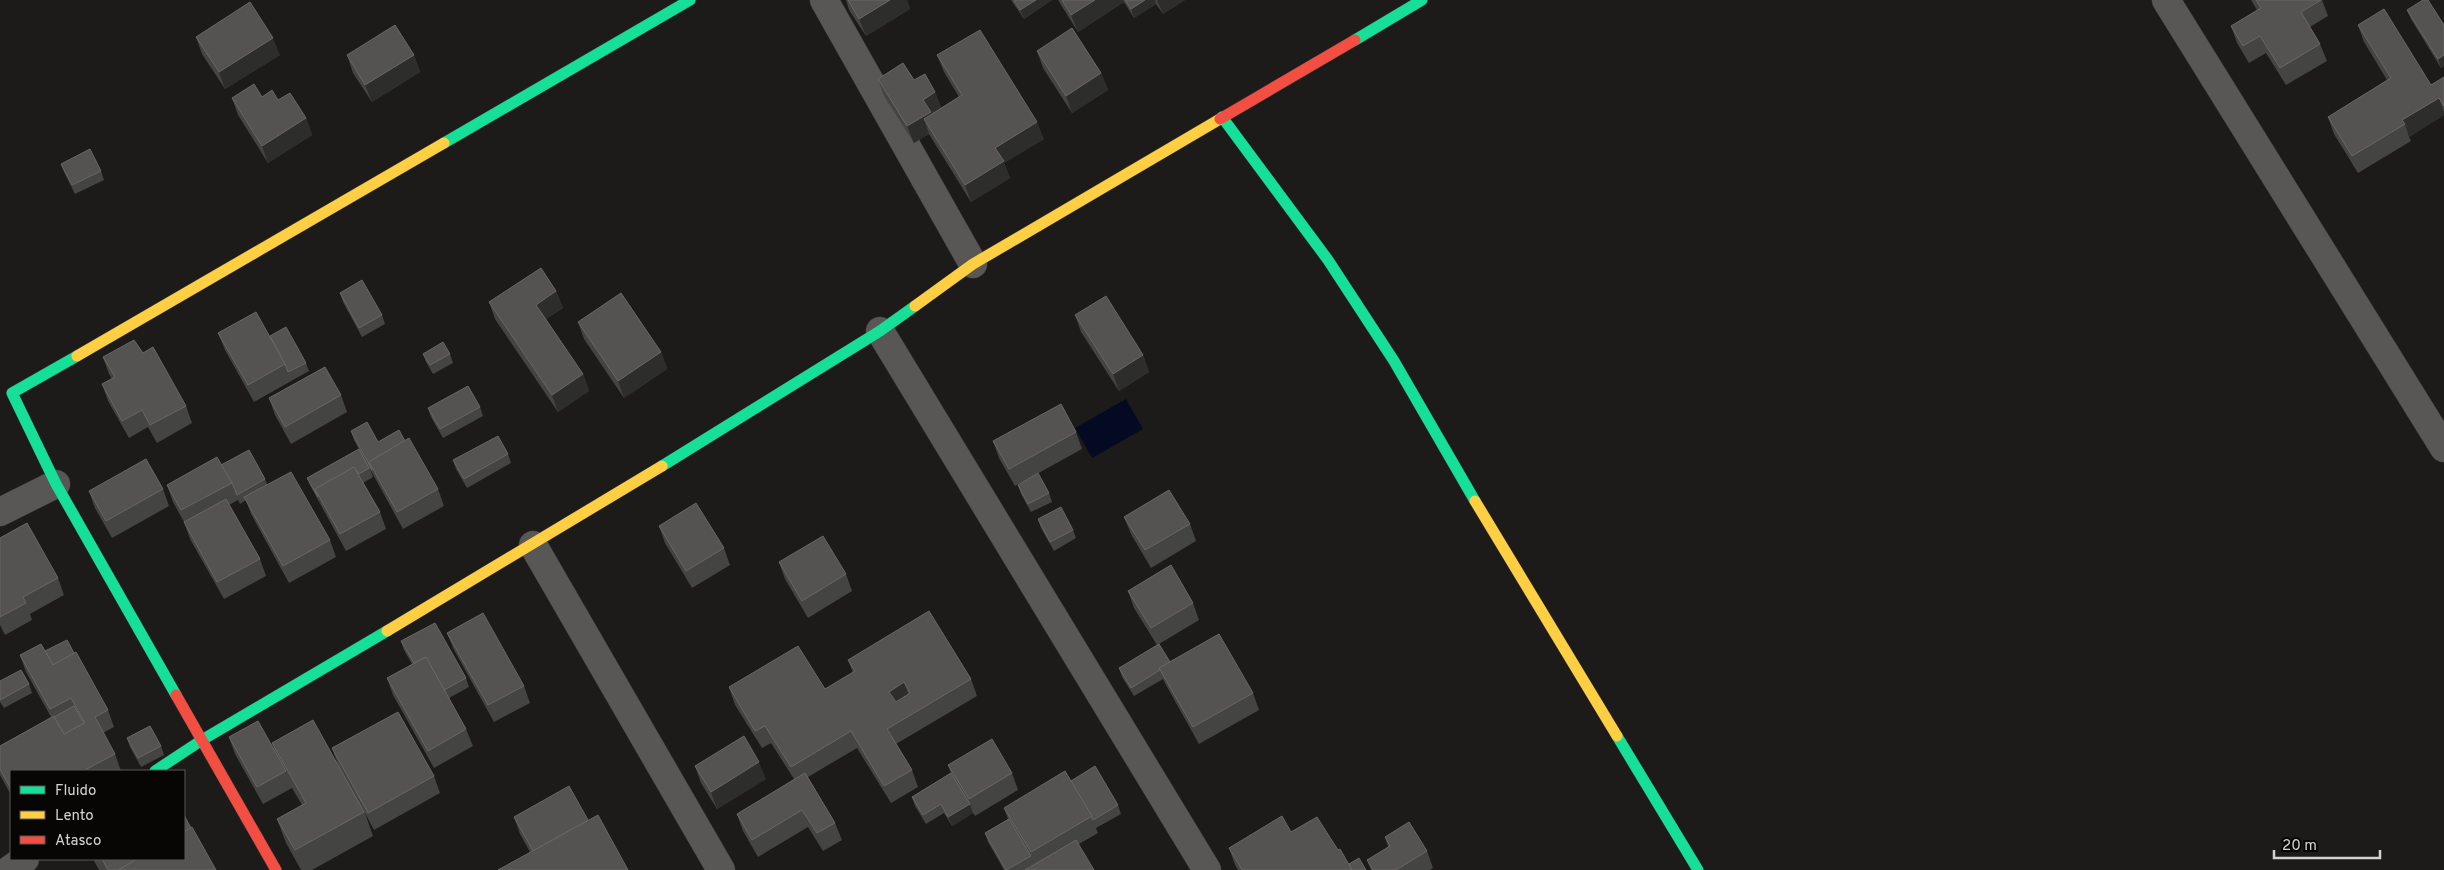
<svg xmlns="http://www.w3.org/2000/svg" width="2444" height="870" viewBox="0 0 2444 870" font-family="Overpass,sans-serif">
  <rect width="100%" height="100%" fill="#1c1b1a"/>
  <path fill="#040a22" d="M1126 399 1143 429 1092 458 1075 428Z"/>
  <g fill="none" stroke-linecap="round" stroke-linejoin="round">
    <defs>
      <g id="street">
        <path d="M824 0 973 264"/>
        <path d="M2166 0 2444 448"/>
        <path d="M880 331 1207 870"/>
        <path d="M0 512 56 484"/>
        <path d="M533 545 721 870"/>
        <path d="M9 870 25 859"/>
      </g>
      <g id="fast">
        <path d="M1355 40 1422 0"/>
        <path d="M1222 117 1328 260 1394 361 1475 501"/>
        <path d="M444 143 690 0"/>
        <path d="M77 356 12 393 56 484 176 695"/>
        <path d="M662 466 880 331 915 306"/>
        <path d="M1617 736 1698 870"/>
        <path d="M155 771 202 740 387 631"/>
      </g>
      <g id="slow">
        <path d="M915 306 973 264 1220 119"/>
        <path d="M77 356 444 143"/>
        <path d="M1475 501 1617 736"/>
        <path d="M387 631 662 466"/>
      </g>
      <g id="jam">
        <path d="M1220 119 1355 40"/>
        <path d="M176 695 276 870"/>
      </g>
    </defs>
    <use href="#street" stroke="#373636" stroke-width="29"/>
    <use href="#fast" stroke="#373636" stroke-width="12"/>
    <use href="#slow" stroke="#373636" stroke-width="12"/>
    <use href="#jam" stroke="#373636" stroke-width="12"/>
    <use href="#street" stroke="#585756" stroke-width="28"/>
    <use href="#fast" stroke="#16e098" stroke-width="11"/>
    <use href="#slow" stroke="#ffcf43" stroke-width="11"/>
    <use href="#jam" stroke="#f24e42" stroke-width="11"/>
  </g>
  <g fill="#444443">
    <path d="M846 0H907L910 9 866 36 849 10Z"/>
    <path d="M1011 0H1052L1024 19Z"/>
    <path d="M1058 0H1185L1163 14 1156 4 1134 18 1124 2 1078 32Z"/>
    <path d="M2251 0H2322L2328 16 2310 27 2320 44 2327 61 2286 85 2266 53 2249 63 2237 43 2231 26 2257 10Z"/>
    <path d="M2407 10 2444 25V66L2441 68 2411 19Z"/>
    <path d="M2358 25 2431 85 2444 77V115L2409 137 2411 141 2358 173 2334 134 2328 117 2387 80 2364 42Z"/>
    <path d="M196 37 280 55 225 89 202 54Z"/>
    <path d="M1037 51 1101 73 1108 90 1072 113 1043 68Z"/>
    <path d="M347 55H414L420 72 372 102 353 73Z"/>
    <path d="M937 55 1044 139 1004 163 1010 178 971 202 929 134 914 143 884 96 878 79 914 80 935 92 941 108 959 97 944 72Z"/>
    <path d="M262 97 278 100 306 118 312 135 268 163 238 115 232 98Z"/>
    <path d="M61 164 101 171 104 180 75 194 64 172Z"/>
    <path d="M556 291 563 308 546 319 583 374 589 391 558 412 495 319 489 302Z"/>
    <path d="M340 293 382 315 385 324 362 337 343 302Z"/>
    <path d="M1075 315 1143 355 1149 372 1119 391 1081 332Z"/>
    <path d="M578 322 661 352 667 369 624 398 584 339Z"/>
    <path d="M218 333 270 336 306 363 309 371 254 402 225 350Z"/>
    <path d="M143 353 186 406 192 423 157 443 148 427 129 438 108 401 102 384 112 379 109 374 103 357Z"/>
    <path d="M423 354H450L453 363 433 374 426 362Z"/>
    <path d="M341 395 347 412 291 444 275 415 269 398Z"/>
    <path d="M480 407 483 416 443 438 431 417 428 408Z"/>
    <path d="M351 431 378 442 405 441 438 489 444 506 403 529 370 469 373 477 363 483 380 512 386 529 346 551 311 487 307 478 359 449 354 440Z"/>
    <path d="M1076 432 1082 449 1015 486 999 458 993 441Z"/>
    <path d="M508 454 511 463 467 488 456 469 453 460Z"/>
    <path d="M221 465 265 479 267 484 330 540 336 557 289 583 251 514 246 500 240 504 238 500 229 505 260 559 266 576 224 599 190 539 184 522 173 502 167 485Z"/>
    <path d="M1018 485 1049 493 1052 502 1031 512 1021 494Z"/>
    <path d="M163 489 169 506 112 538 95 508 89 491Z"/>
    <path d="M1124 517 1190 524 1196 541 1151 568 1131 534Z"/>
    <path d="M1038 519 1073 530 1076 538 1054 551 1041 528Z"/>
    <path d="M659 526 724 548 730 565 692 588 665 543Z"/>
    <path d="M0 538 58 578 64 595 30 614 32 620 5 635 0 625Z"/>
    <path d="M779 562 846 574 852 591 808 618 785 579Z"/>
    <path d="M1128 591 1193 603 1199 620 1159 644 1170 662 1253 693 1259 710 1199 744 1166 685 1163 679 1134 696 1122 677 1119 668 1157 645 1134 608Z"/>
    <path d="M447 633 524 686 530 703 494 722 454 650Z"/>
    <path d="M401 641 466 678 469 687 449 698 466 729 473 746 434 768 393 695 387 678 412 664 404 650Z"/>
    <path d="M45 651 108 710 114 727 103 733 115 754 121 771H11V795L0 775V746L51 717 26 672 20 655Z"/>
    <path d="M848 660 971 679 977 696 896 744 912 770 918 787 891 803 857 748 808 777 835 823 842 840 823 851 808 827 758 857 743 831 737 814 794 779 771 743 762 748 735 705 729 687 825 689 853 673Z"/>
    <path d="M0 681 29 684 32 693 4 708 0 702Z"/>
    <path d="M229 737 274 748 272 743 338 765 332 748 434 776 440 793 374 830 365 813 373 836 312 870H301L286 843 277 819 302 805 292 788 263 804 235 754Z"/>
    <path d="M127 738 161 746 164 755 141 767 130 747Z"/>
    <path d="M948 765 1012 773 1018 790 975 816 973 813 952 826 944 813 926 824 915 806 912 797 951 773Z"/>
    <path d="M695 766 766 779 717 809 701 783Z"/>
    <path d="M1071 781 1118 805 1121 814 1096 828 1098 833 1079 844 1025 870H1004L988 842 985 833 1008 819 1004 808Z"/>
    <path d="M514 817 588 820 530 852 520 834Z"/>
    <path d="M191 828 216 870H99L93 859H184Z"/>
    <path d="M1291 832 1338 850 1349 864 1366 870H1238L1235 865 1229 848Z"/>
    <path d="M1385 837 1427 851 1433 868 1430 870H1371L1367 860 1388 847Z"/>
  </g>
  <g fill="#2d2d2c">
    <path d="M890 0H907L910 9 866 36 859 19Z"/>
    <path d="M1036 0H1052L1024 19 1020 10Z"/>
    <path d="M1095 0H1123L1124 2 1078 32 1071 15Z"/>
    <path d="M1145 0H1155L1156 4 1134 18 1131 9Z"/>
    <path d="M1157 0H1185L1163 14Z"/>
    <path d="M273 38 280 55 225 89 219 72Z"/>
    <path d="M414 55 420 72 372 102 365 85Z"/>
    <path d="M2444 55V66L2441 68 2438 59Z"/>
    <path d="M1101 73 1108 90 1072 113 1066 96Z"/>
    <path d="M935 92 941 109 924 119 929 134 914 143 907 126 923 100Z"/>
    <path d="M2439 98 2444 112V115L2409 137 2405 124 2402 120Z"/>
    <path d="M306 118 312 135 268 163 262 146Z"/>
    <path d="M1037 122 1044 139 1004 163 1010 178 971 202 965 185 995 148Z"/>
    <path d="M556 291 563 308 542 322 536 305Z"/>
    <path d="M661 352 667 369 624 398 618 381Z"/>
    <path d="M1143 355 1149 372 1119 391 1113 374Z"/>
    <path d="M583 374 589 391 558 412 552 395Z"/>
    <path d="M904 682 910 699 895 709 889 692Z"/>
    <path d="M759 762 766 779 717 809 711 792Z"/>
    <path d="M970 804 973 813 952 826 948 817Z"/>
  </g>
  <g fill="#545352" stroke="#686766" fill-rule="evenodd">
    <path d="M848 0H890L859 19Z"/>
    <path d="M1014 0H1036L1020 10Z"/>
    <path d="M1062 0H1095L1071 15Z"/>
    <path d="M1125 0H1145L1131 9Z"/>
    <path d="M2256 0H2321L2301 12 2320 44 2280 68 2260 36 2243 46 2231 26 2261 8Z"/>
    <path d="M2423 0H2428L2444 25V55L2438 59 2407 10Z"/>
    <path d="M250 2 273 38 219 72 196 37Z"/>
    <path d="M2384 9 2431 85 2444 77V106L2439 98 2402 120 2405 124 2352 156 2328 117 2391 78 2358 25Z"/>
    <path d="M395 25 414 55 365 85 347 55Z"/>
    <path d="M1072 28 1101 73 1066 96 1037 51Z"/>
    <path d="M980 30 1037 122 995 148 1004 161 965 185 924 119 962 95 937 55Z"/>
    <path d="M903 63 914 80 925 74 935 92 923 100 931 112 907 126 878 79Z"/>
    <path d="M254 84 262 97 272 90 278 100 290 93 306 118 262 146 232 98Z"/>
    <path d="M90 149 101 171 72 185 61 164Z"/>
    <path d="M541 268 556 291 536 305 583 374 552 395 489 302Z"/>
    <path d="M362 280 382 315 359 328 340 293Z"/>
    <path d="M621 293 661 352 618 381 578 322Z"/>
    <path d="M1106 296 1143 355 1113 374 1075 315Z"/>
    <path d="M256 312 285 364 248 385 218 333Z"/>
    <path d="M286 327 306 363 288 372 285 364 270 336Z"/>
    <path d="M134 340 143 353 153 347 186 406 150 425 142 410 122 421 102 384 115 377 103 357Z"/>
    <path d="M443 342 450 354 430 365 423 354Z"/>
    <path d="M325 367 341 395 285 427 269 398Z"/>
    <path d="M468 386 480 407 440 429 428 408Z"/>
    <path d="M1061 404 1076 432 1009 469 993 441Z"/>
    <path d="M367 422 378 442 399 430 405 441 369 462 372 470 351 431Z"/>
    <path d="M498 436 508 454 464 479 453 460Z"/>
    <path d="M409 438 438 489 397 512 369 462Z"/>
    <path d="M359 449 369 468 359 474 354 467 315 489 318 497 307 478Z"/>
    <path d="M249 450 265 479 237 495 232 483 221 465Z"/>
    <path d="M217 457 232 483 181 510 167 485Z"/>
    <path d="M146 459 163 489 106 521 89 491Z"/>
    <path d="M354 467 380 512 340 534 315 489Z"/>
    <path d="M291 472 330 540 283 566 244 497Z"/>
    <path d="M1038 473 1049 493 1028 504 1018 485Z"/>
    <path d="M1169 490 1190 524 1145 550 1124 517Z"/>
    <path d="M226 499 260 559 217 582 184 522Z"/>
    <path d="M696 503 724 548 686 571 659 526Z"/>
    <path d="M1061 507 1073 530 1050 542 1038 519Z"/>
    <path d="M27 523 58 578 23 597 26 603 0 617V538Z"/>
    <path d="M823 536 846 574 802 601 779 562Z"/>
    <path d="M1171 565 1193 603 1151 628 1128 591Z"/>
    <path d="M929 611 971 679 887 729 912 770 884 786 851 731 791 767 765 726 755 731 729 687 798 646 825 689 855 671 848 660ZM904 682 910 693 896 702 889 692Z"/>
    <path d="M483 613 524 686 488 705 447 633Z"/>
    <path d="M435 623 466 678 444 690 426 657 414 663 401 641Z"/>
    <path d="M1219 634 1253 693 1193 727 1159 668Z"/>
    <path d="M67 640 74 653 53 665 45 651Z"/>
    <path d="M41 644 53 665 76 652 108 710 95 717 115 754 83 771H11V789L0 769V746L54 716 64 734 85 723 71 698 50 709 20 655Z"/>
    <path d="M1159 644 1170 662 1159 668 1160 670 1131 688 1119 668Z"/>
    <path d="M426 657 466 729 428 751 387 678Z"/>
    <path d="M21 670 29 684 0 700V681Z"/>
    <path d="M74 706 84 723 64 734 54 717Z"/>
    <path d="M398 712 434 776 368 813 332 748Z"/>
    <path d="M313 720 364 812 295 850 277 819 306 803 272 743Z"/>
    <path d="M258 721 286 771 257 787 229 737Z"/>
    <path d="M150 726 161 746 138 758 127 738Z"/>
    <path d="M744 736 759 762 711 792 695 766Z"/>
    <path d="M992 739 1012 773 969 799 948 765Z"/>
    <path d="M1095 766 1118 805 1093 820 1071 781Z"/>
    <path d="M1065 771 1092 816 1031 852 1004 808Z"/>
    <path d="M805 773 835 823 817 833 802 810 752 840 737 814Z"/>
    <path d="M951 773 970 804 948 817 941 804 923 815 912 797Z"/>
    <path d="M569 786 588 820 533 851 514 817Z"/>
    <path d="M184 815 191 828 184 832Z"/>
    <path d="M598 815 628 870H498Z"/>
    <path d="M1282 816 1291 832 1317 817 1338 850 1340 849 1352 870H1242L1229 848Z"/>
    <path d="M1009 819 1031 856 1006 870 985 833Z"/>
    <path d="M1409 822 1427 851 1396 870H1373L1367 860 1390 846 1385 837Z"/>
    <path d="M192 827 216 870H118L137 859H184V832Z"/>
    <path d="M1076 840 1094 870H1025Z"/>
    <path d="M1359 858 1366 870H1352L1349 864Z"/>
    <path d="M102 859H137L118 870H108Z"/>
  </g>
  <rect x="10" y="770" width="175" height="90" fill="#070605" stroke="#595857"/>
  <rect x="20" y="786" width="25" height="8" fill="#16e098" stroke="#595857"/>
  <text x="55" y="795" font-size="15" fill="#d5d3d2">Fluido</text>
  <rect x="20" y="811" width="25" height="8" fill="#ffcf43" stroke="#595857"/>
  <text x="55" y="820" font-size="15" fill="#d5d3d2">Lento</text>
  <rect x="20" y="836" width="25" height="8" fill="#f24e42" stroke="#595857"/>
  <text x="55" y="845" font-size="15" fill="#d5d3d2">Atasco</text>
  <path d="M2274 850v8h106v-8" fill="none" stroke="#d5d3d2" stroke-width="2.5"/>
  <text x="2282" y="850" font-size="15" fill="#d5d3d2" stroke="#070605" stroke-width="4" paint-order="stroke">20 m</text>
</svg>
